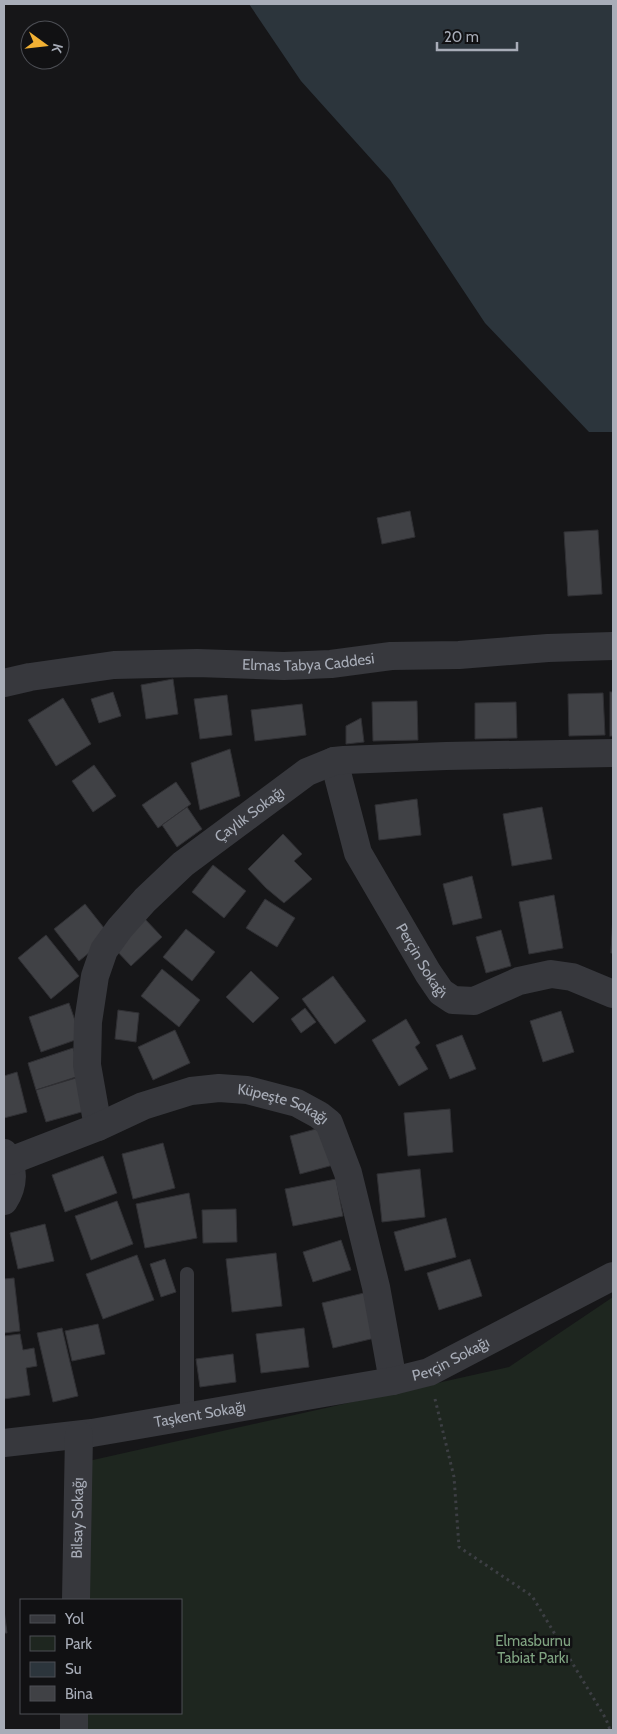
<svg xmlns="http://www.w3.org/2000/svg" width="617" height="1734" viewBox="0 0 617 1734" font-family="Cabin,sans-serif">
  <rect width="100%" height="100%" fill="#161618"/>
  <path fill="#1e261f" d="M613 1297V1730H82V1713H181V1600H83L84 1462 509 1367Z"/>
  <path fill="#2c353c" d="M249 4H613V432H589L485 323 390 180 301 81Z"/>
  <g fill="#404145" stroke="#303034">
    <path d="M410 511 415 537 382 544 377 518Z"/>
    <path d="M598 530 602 594 568 596 564 532Z"/>
    <path d="M173 679 178 714 146 719 141 685Z"/>
    <path d="M113 692 121 716 99 723 91 699Z"/>
    <rect x="610" y="692" width="3" height="44"/>
    <path d="M603 693 605 735 569 736 568 694Z"/>
    <path d="M227 695 232 735 200 739 194 699Z"/>
    <path d="M63 698 91 744 56 766 28 720Z"/>
    <path d="M417 701 418 740 373 741 372 702Z"/>
    <path d="M516 702 517 738 475 739V703Z"/>
    <path d="M302 704 306 735 255 741 251 710Z"/>
    <path d="M361 718 364 742 346 744V726Z"/>
    <path d="M230 749 240 796 200 810 191 763Z"/>
    <path d="M94 765 116 796 93 812 72 781Z"/>
    <path d="M176 782 191 804 158 828 142 805Z"/>
    <path d="M417 799 421 835 379 840 375 805Z"/>
    <path d="M187 807 202 829 177 847 162 825Z"/>
    <path d="M542 807 552 859 512 866 503 814Z"/>
    <path d="M283 834 302 854 294 861 312 879 284 903 266 888 248 869Z"/>
    <path d="M213 865 246 891 224 918 192 892Z"/>
    <path d="M472 876 482 918 453 925 443 884Z"/>
    <path d="M554 895 563 948 529 954 519 902Z"/>
    <path d="M265 899 295 918 277 947 246 928Z"/>
    <path d="M85 904 108 933 95 948 79 961 54 929Z"/>
    <path d="M613 914V953H611Z"/>
    <path d="M143 917 162 937 131 966 113 947Z"/>
    <path d="M186 929 215 952 192 981 163 957Z"/>
    <path d="M501 930 511 966 486 973 476 937Z"/>
    <path d="M46 935 79 976 51 999 18 958Z"/>
    <path d="M162 969 200 1000 179 1027 141 996Z"/>
    <path d="M251 971 279 998 253 1023 226 997Z"/>
    <path d="M333 976 366 1021 335 1044 302 999Z"/>
    <path d="M69 1003 81 1038 41 1052 29 1017Z"/>
    <path d="M305 1008 316 1022 301 1033 291 1019Z"/>
    <path d="M118 1010 139 1013 136 1042 115 1039Z"/>
    <path d="M561 1011 574 1052 543 1062 530 1021Z"/>
    <path d="M406 1019 420 1043 415 1047 428 1069 399 1086 372 1040Z"/>
    <path d="M175 1030 190 1063 153 1080 138 1047Z"/>
    <path d="M462 1035 476 1069 450 1079 436 1045Z"/>
    <path d="M73 1048 82 1075 36 1090 28 1063Z"/>
    <path d="M17 1072 27 1112 4 1118V1076Z"/>
    <path d="M76 1078 85 1111 46 1122 36 1090Z"/>
    <path d="M450 1109 453 1152 408 1156 404 1113Z"/>
    <path d="M327 1126 337 1164 300 1174 290 1136Z"/>
    <path d="M163 1143 175 1188 133 1199 122 1154Z"/>
    <path d="M103 1156 117 1193 65 1212 52 1175Z"/>
    <path d="M420 1169 425 1217 382 1222 377 1174Z"/>
    <path d="M336 1179 343 1216 293 1226 285 1189Z"/>
    <path d="M189 1193 197 1238 145 1248 136 1204Z"/>
    <path d="M117 1201 133 1244 91 1260 75 1216Z"/>
    <path d="M236 1209 237 1242 203 1243 202 1210Z"/>
    <path d="M446 1218 456 1257 405 1271 394 1232Z"/>
    <path d="M45 1224 54 1261 18 1269 10 1233Z"/>
    <path d="M341 1240 351 1270 313 1282 303 1252Z"/>
    <path d="M276 1253 282 1306 232 1312 226 1259Z"/>
    <path d="M137 1255 154 1300 103 1319 86 1274Z"/>
    <path d="M165 1259 176 1292 161 1297 150 1264Z"/>
    <path d="M470 1259 482 1296 439 1310 427 1273Z"/>
    <path d="M14 1278 20 1331 4 1333V1279Z"/>
    <path d="M364 1293 375 1338 333 1348 322 1303Z"/>
    <path d="M98 1324 105 1354 72 1361 65 1331Z"/>
    <path d="M62 1328 78 1396 53 1402 37 1333Z"/>
    <path d="M304 1328 309 1367 261 1373 256 1334Z"/>
    <path d="M20 1334 23 1350 34 1348 37 1366 26 1368 30 1395 4 1399V1336Z"/>
    <path d="M233 1354 236 1382 200 1387 196 1359Z"/>
    <path d="M4 1610 7 1633H4Z"/>
  </g>
  <g fill="none" stroke-linecap="round" stroke-linejoin="round">
    <path stroke="#3d3f44" stroke-width="3" stroke-dasharray="2.5 4" stroke-linecap="butt" d="M435 1399 454 1477 459 1547 532 1596 606 1719 610 1730"/>
    <path stroke="#37383d" stroke-width="14" d="M187 1417V1274"/>
    <g stroke="#37383d" stroke-width="28">
      <path id="s1" d="M4 683 30 677 114 665 197 663 284 666 331 664 391 656 459 655 548 648 613 646"/>
      <path id="s2" d="M334 761 358 853 428 973 441 992 453 1000 474 1001 519 981 551 974 572 977 613 994"/>
      <path id="s3" d="M98 1127 87 1065 88 1022 95 976 104 950 120 928 145 900 183 864 307 772 334 761 344 760 446 756 613 753"/>
      <path d="M4 1153C15 1167 14 1186 4 1201"/>
      <path id="s4" d="M10 1161 98 1127 143 1106 191 1091 219 1088 247 1090 297 1103 319 1115 329 1123 348 1173 376 1287 393 1381"/>
      <path id="s5" d="M4 1443 92 1433 393 1381 429 1372 613 1276"/>
      <path id="s6" d="M76 1600 79 1435"/>
      <path d="M74 1730V1713"/>
    </g>
  </g>
  <g text-anchor="middle" stroke-width="5" stroke-linejoin="round" paint-order="stroke">
    <g font-size="15" fill="#a8adb8" stroke="#111113">
      <text dy="5" stroke="none"><textPath href="#s1" startOffset="306">Elmas Tabya Caddesi</textPath></text>
      <text dy="5" stroke="none"><textPath href="#s3" startOffset="380">Çaylık Sokağı</textPath></text>
      <text dy="5" stroke="none"><textPath href="#s2" startOffset="220">Perçin Sokağı</textPath></text>
      <text dy="5" stroke="none"><textPath href="#s4" startOffset="289">Küpeşte Sokağı</textPath></text>
      <text dy="5" stroke="none"><textPath href="#s5" startOffset="456">Perçin Sokağı</textPath></text>
      <text dy="5" stroke="none"><textPath href="#s5" startOffset="198">Taşkent Sokağı</textPath></text>
      <text dy="5" stroke="none"><textPath href="#s6" startOffset="82">Bilsay Sokağı</textPath></text>
    </g>
    <g font-size="15" fill="#7fa381" stroke="#111113">
      <text x="533" y="1646">Elmasburnu<tspan x="533" dy="17">Tabiat Parkı</tspan></text>
    </g>
  </g>
  <rect width="617" height="1734" fill="none" stroke="#a8adb8" stroke-width="10"/>
  <rect x="20" y="1599" width="162" height="115" fill="#111113" stroke="#4d4f55"/>
  <rect x="30" y="1615" width="25" height="8" fill="#37383d" stroke="#4d4f55"/>
  <text x="65" y="1624" font-size="15" fill="#a8adb8">Yol</text>
  <rect x="30" y="1636" width="25" height="15" fill="#1e261f" stroke="#4d4f55"/>
  <text x="65" y="1649" font-size="15" fill="#a8adb8">Park</text>
  <rect x="30" y="1662" width="25" height="15" fill="#2c353c" stroke="#4d4f55"/>
  <text x="65" y="1674" font-size="15" fill="#a8adb8">Su</text>
  <rect x="30" y="1686" width="25" height="15" fill="#404145" stroke="#4d4f55"/>
  <text x="65" y="1699" font-size="15" fill="#a8adb8">Bina</text>
  <g transform="translate(45 45) rotate(105)"><circle r="24" fill="#111113" stroke="#4d4f55"/>
  <path d="M0-4L9 19L0 12L-9 19Z" fill="#f2b134"/>
  <text y="-8" font-size="14" font-weight="bold" text-anchor="middle" fill="#a8adb8">K</text>
  </g>
  <path d="M437 42v8h80v-8" fill="none" stroke="#a8adb8" stroke-width="2.5"/>
  <text x="444" y="42" font-size="15" fill="#a8adb8" stroke="#111113" stroke-width="4" paint-order="stroke">20 m</text>
</svg>
